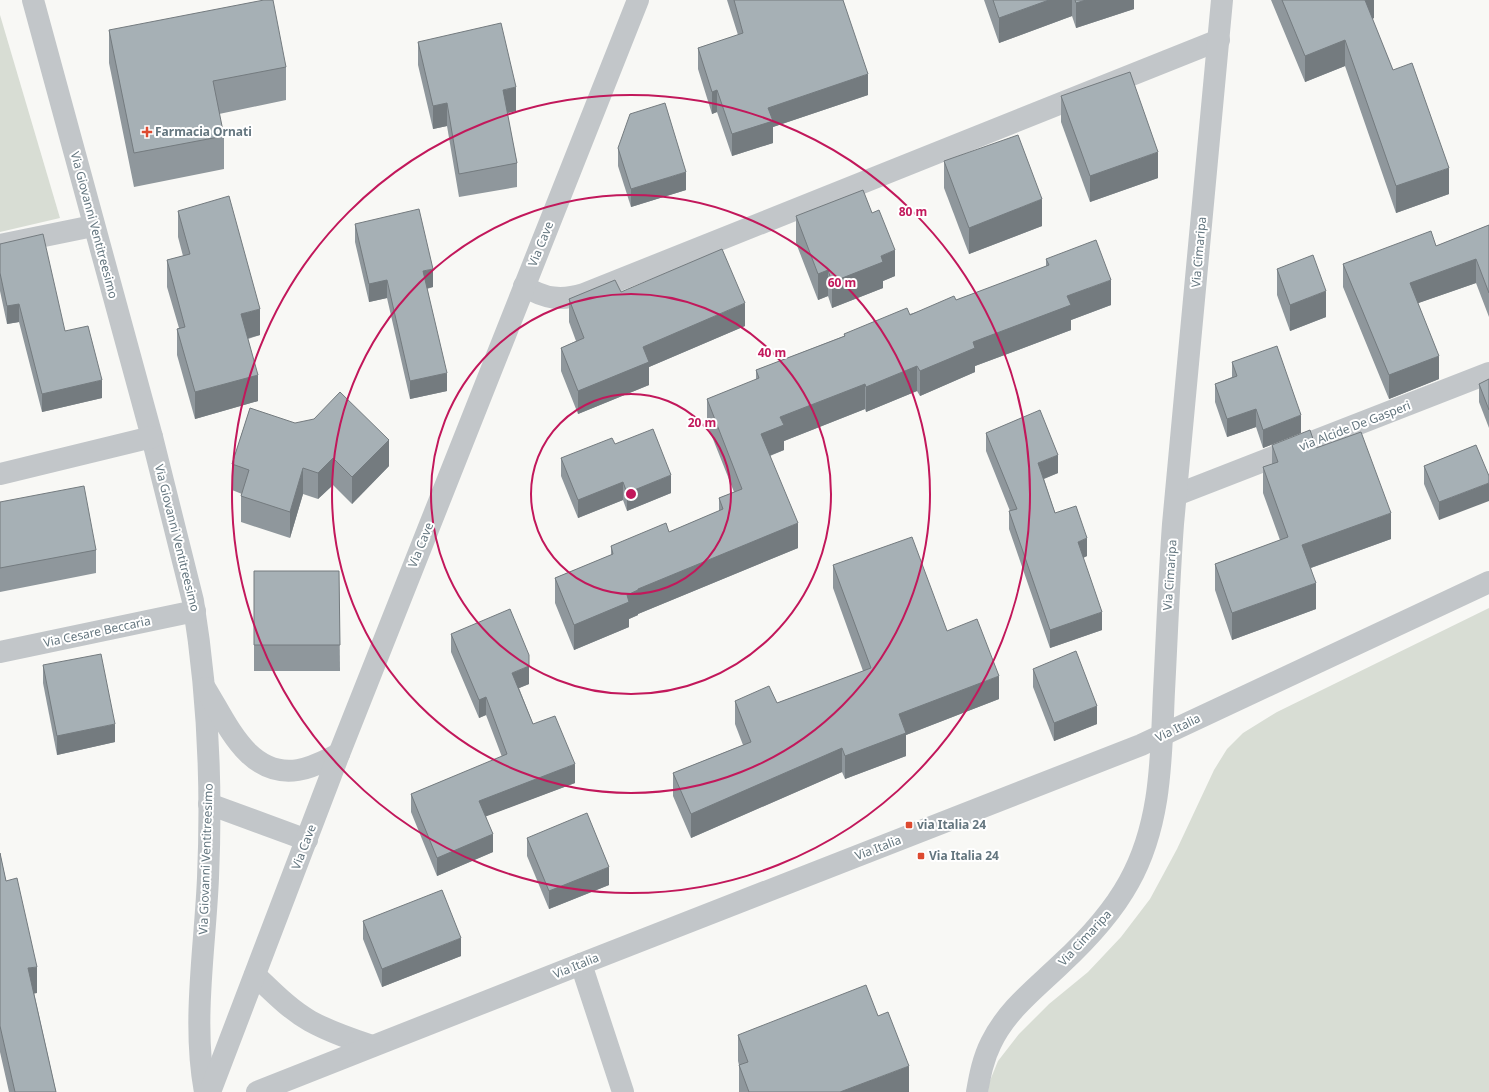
<svg xmlns="http://www.w3.org/2000/svg" width="1489" height="1092" viewBox="0 0 1489 1092" font-family="'Noto Sans',sans-serif">
  <rect width="100%" height="100%" fill="#f8f8f5"/>
  <g fill="#d8ddd4">
    <path d="M0 15 60 218 0 232Z"/>
    <path d="M1489 608V1092H988L989 1083 998 1061 1019 1034 1049 1004 1088 972 1121 937 1150 899 1177 849 1214 770 1227 749 1243 733 1277 712Z"/>
  </g>
  <g fill="none" stroke-linecap="round" stroke-linejoin="round">
    <g stroke="#c2c6c9" stroke-width="22">
      <path d="M33 0 152 437 193 601C208 693 212 786 208 878 205 948 192 1023 205 1092"/>
      <path d="M0 245 93 226"/>
      <path d="M524 286C545 299 561 301 584 294L1219 40"/>
      <path d="M0 474 152 437"/>
      <path d="M1176 495 1489 373"/>
      <path d="M0 652 195 611"/>
      <path d="M205 688C227 723 248 778 298 770 312 768 326 760 339 754"/>
      <path d="M209 804 307 840"/>
      <path d="M581 964 623 1092"/>
      <path d="M255 975C272 991 289 1009 310 1021 330 1032 351 1039 372 1046"/>
      <path d="M210 1092 339 754 638 0"/>
      <path d="M257 1092 581 964 1141 745 1489 582"/>
      <path d="M977 1092C980 1075 983 1059 991 1043 1007 1010 1035 989 1061 964 1088 939 1112 913 1129 882 1162 823 1161 756 1164 691 1167 635 1169 579 1173 524L1222 0"/>
    </g>
  </g>
  <g fill="#8f979c">
    <path d="M727 0H843L868 95 773 127V143L732 156 717 112 712 114 698 69V48L738 35Z"/>
    <path d="M984 0H1134V9L1076 28 1072 16 999 43Z"/>
    <path d="M1271 0H1374V18L1372 19 1393 70 1449 194 1396 213 1345 66 1305 82Z"/>
    <path d="M109 30 286 67V100L219 114 224 136V169L134 187 109 63Z"/>
    <path d="M418 42 516 111 507 113 517 163V187L459 197 447 126 433 129 418 65Z"/>
    <path d="M1061 96 1158 178 1090 202 1061 122Z"/>
    <path d="M618 148 686 190 631 207 618 166Z"/>
    <path d="M944 161 1042 226 969 254 944 188Z"/>
    <path d="M178 211 260 335 248 339 258 401 195 419 177 355V329L179 328 167 287V260L183 256 178 237Z"/>
    <path d="M796 216 895 276 883 281V288L832 308 828 296 818 300 796 243Z"/>
    <path d="M355 224 433 287 427 289 447 391 410 399 387 298 369 302 355 242Z"/>
    <path d="M1489 225V317L1476 283 1418 303 1439 379 1389 399 1343 287V264L1436 246Z"/>
    <path d="M0 244 65 331 102 398 42 412 19 322 7 324 0 291Z"/>
    <path d="M1046 259 1111 305 1071 320V330L975 366V372L920 396 917 391 866 412 865 409 784 441V450L770 456 798 548 638 614V615L629 619V627L574 650 555 603V578L611 555V546L669 532 719 511V498L734 492 707 424V399L756 380V370L844 336V334L956 300 1046 267Z"/>
    <path d="M1277 269 1326 317 1290 331 1277 295Z"/>
    <path d="M621 292 745 326 649 367V385L578 414 561 371V348L576 341 569 322V299Z"/>
    <path d="M1232 362 1301 433 1263 448 1256 427 1227 437 1215 402V384L1232 377Z"/>
    <path d="M1489 379V428L1479 402V384Z"/>
    <path d="M250 408 389 466 352 504 333 485 318 499 303 494 290 538 241 522V496L242 494 232 490V464Z"/>
    <path d="M986 433 1058 473 1044 479 1055 513 1087 556 1083 558 1102 630 1050 648 1009 529V511H1010L986 451Z"/>
    <path d="M615 444 671 493 627 511 623 500 578 518 561 476V458Z"/>
    <path d="M1272 445 1316 448 1391 539 1311 568 1316 609 1232 640 1215 590V564L1280 540 1263 493V467L1272 464Z"/>
    <path d="M1476 445 1439 520 1424 484V466Z"/>
    <path d="M0 502 96 550V573L0 592Z"/>
    <path d="M833 565 947 631 999 699 906 735V756L845 779 842 772 691 838 673 796V773L743 745 735 724V701L777 703 863 671 833 588Z"/>
    <path d="M254 571H339L340 671H254Z"/>
    <path d="M451 634 529 684 519 688 533 724 575 783 486 816 493 852 437 876 411 812V794L502 757 486 715 479 718 451 652Z"/>
    <path d="M43 665 115 742 57 755 43 683Z"/>
    <path d="M1033 669 1097 724 1054 741 1033 687Z"/>
    <path d="M527 838 609 885 549 909 527 856Z"/>
    <path d="M0 853 6 881 37 993H34L56 1092H9L0 1052Z"/>
    <path d="M363 921 461 956 382 987 363 939Z"/>
    <path d="M738 1035 909 1092H739V1065L738 1061Z"/>
  </g>
  <g fill="#747b7f">
    <path d="M1049 0H1072V16L999 43V18Z"/>
    <path d="M1086 0H1134V9L1076 28V3Z"/>
    <path d="M1363 0H1374V18L1363 23Z"/>
    <path d="M1345 40V66L1305 82V56Z"/>
    <path d="M868 74V95L773 127V143L732 156V134L768 108Z"/>
    <path d="M516 87V111L503 114V90Z"/>
    <path d="M717 90V112L712 114V92Z"/>
    <path d="M447 103V126L433 129V106Z"/>
    <path d="M1158 152V178L1090 202V176Z"/>
    <path d="M1449 168V194L1396 213V186Z"/>
    <path d="M686 172V190L631 207V189Z"/>
    <path d="M1042 199V226L969 254V228Z"/>
    <path d="M895 250V276L883 281V288L832 308V282L881 256Z"/>
    <path d="M1476 259V283L1410 306V283Z"/>
    <path d="M433 269V287L423 289V271Z"/>
    <path d="M828 270V296L818 300V274Z"/>
    <path d="M387 280V298L369 302V284Z"/>
    <path d="M1111 280V305L1071 320V330L975 366V372L920 396V371L973 342 1067 296Z"/>
    <path d="M1326 291V317L1290 331V305Z"/>
    <path d="M745 303V326L649 367V385L578 414V391L643 347Z"/>
    <path d="M19 304V322L7 324V306Z"/>
    <path d="M260 309V335L241 340V314Z"/>
    <path d="M1439 356V379L1389 399V375Z"/>
    <path d="M917 366V391L866 412V387Z"/>
    <path d="M447 373V391L410 399V381Z"/>
    <path d="M258 375V401L195 419V392Z"/>
    <path d="M102 380V398L42 412V394Z"/>
    <path d="M865 384V409L784 441V450L761 459V434L780 417Z"/>
    <path d="M1256 409V427L1227 437V419Z"/>
    <path d="M1301 415V433L1263 448V430Z"/>
    <path d="M389 440V466L352 504V477Z"/>
    <path d="M1058 455V473L1038 481V463Z"/>
    <path d="M333 458V485L318 499V473Z"/>
    <path d="M303 468V494L290 538V512Z"/>
    <path d="M671 475V493L627 511V493Z"/>
    <path d="M623 482V500L578 518V500Z"/>
    <path d="M1489 483V501L1439 520V502Z"/>
    <path d="M1391 513V539L1302 571V545Z"/>
    <path d="M798 523V548L638 614V615L629 619V627L574 650V625L638 589Z"/>
    <path d="M1087 538V556L1078 560V542Z"/>
    <path d="M1316 583V609L1232 640V613Z"/>
    <path d="M1102 612V630L1050 648V630Z"/>
    <path d="M529 666V684L512 691V673Z"/>
    <path d="M999 676V699L906 735V756L845 779V756L899 714Z"/>
    <path d="M486 697V715L479 718V700Z"/>
    <path d="M1097 706V724L1054 741V723Z"/>
    <path d="M115 724V742L57 755V736Z"/>
    <path d="M842 748V772L691 838V814Z"/>
    <path d="M575 764V783L479 819V801Z"/>
    <path d="M493 834V852L437 876V858Z"/>
    <path d="M609 867V885L549 909V891Z"/>
    <path d="M461 938V956L382 987V969Z"/>
    <path d="M37 967V993L28 995V968Z"/>
    <path d="M909 1066V1092H840Z"/>
  </g>
  <g fill="#a6b0b5" stroke="#747b7f">
    <path d="M264 0H273L286 67 213 81 224 136 134 153 109 30Z"/>
    <path d="M734 0H843L868 74 768 108 773 121 732 134 717 90 712 92 698 48 743 33Z"/>
    <path d="M993 0H1049L999 18Z"/>
    <path d="M1075 0H1086L1076 3Z"/>
    <path d="M1282 0H1365L1393 70 1412 63 1449 168 1396 186 1345 40 1305 56Z"/>
    <path d="M501 23 516 87 503 90 517 163 459 174 447 103 433 106 418 42Z"/>
    <path d="M1130 72 1158 152 1090 176 1061 96Z"/>
    <path d="M665 103 686 172 631 189 618 148 630 114Z"/>
    <path d="M1018 135 1042 199 969 228 944 161Z"/>
    <path d="M863 190 872 213 879 210 895 250 881 256 883 262 832 282 828 270 818 274 796 216Z"/>
    <path d="M229 196 260 309 241 314 258 375 195 392 177 329 185 327 167 260 190 254 178 211Z"/>
    <path d="M419 209 433 269 423 271 447 373 410 381 387 280 369 284 355 224Z"/>
    <path d="M1489 225V293L1476 259 1410 283 1439 356 1389 375 1343 264 1431 231 1436 246Z"/>
    <path d="M43 234 65 331 88 326 102 380 42 394 19 304 7 306 0 273V244Z"/>
    <path d="M1096 240 1111 280 1067 296 1071 305 973 342 975 348 920 371 917 366 866 387 865 384 780 417 784 425 761 434 798 523 638 589V590L627 595 629 602 574 625 555 578 613 554 611 546 666 523 669 532 723 509 719 498 742 489 707 399 759 378 756 370 845 336 844 334 907 308 910 315 954 296 956 300 1049 265 1046 259Z"/>
    <path d="M722 249 745 303 643 347 649 362 578 391 561 348 584 338 569 299 615 280 621 292Z"/>
    <path d="M1313 255 1326 291 1290 305 1277 269Z"/>
    <path d="M1277 346 1301 415 1263 430 1256 409 1227 419 1215 384 1237 376 1232 362Z"/>
    <path d="M1489 379V410L1479 384Z"/>
    <path d="M340 392 389 440 352 477 333 458 318 473 303 468 290 512 241 496 249 470 232 464 250 408 295 423 314 419Z"/>
    <path d="M1040 410 1058 455 1038 463 1055 513 1076 506 1087 538 1078 542 1102 612 1050 630 1009 511 1017 509 986 433Z"/>
    <path d="M653 429 671 475 627 493 623 482 578 500 561 458 612 438 615 444Z"/>
    <path d="M1310 430 1316 448 1361 432 1391 513 1302 545 1316 583 1232 613 1215 564 1288 537 1263 467 1278 462 1272 445Z"/>
    <path d="M1476 445 1489 476V483L1439 502 1424 466Z"/>
    <path d="M84 486 96 550 0 568V502Z"/>
    <path d="M912 537 947 631 977 619 999 676 899 714 906 733 845 756 842 748 691 814 673 773 751 742 735 701 769 686 777 703 871 668 833 565Z"/>
    <path d="M254 571H339L340 645H254Z"/>
    <path d="M510 609 529 655V666L512 673 533 724 555 716 575 764 479 801 493 834 437 858 411 794 507 754 486 697 479 700 451 634Z"/>
    <path d="M1076 651 1097 706 1054 723 1033 669Z"/>
    <path d="M101 654 115 724 57 736 43 665Z"/>
    <path d="M587 813 609 867 549 891 527 838Z"/>
    <path d="M0 853 6 881 17 878 37 967 28 968 56 1092H15L0 1026Z"/>
    <path d="M442 890 461 938 382 969 363 921Z"/>
    <path d="M866 985 878 1016 888 1012 909 1066 840 1092H749L739 1065 748 1062 738 1035Z"/>
  </g>
  <g fill="none" stroke="#c2185b" stroke-width="2">
    <circle cx="631" cy="494" r="100"/>
    <circle cx="631" cy="494" r="200"/>
    <circle cx="631" cy="494" r="299"/>
    <circle cx="631" cy="494" r="399"/>
  </g>
  <g fill="#dd4a30" stroke="#fff" stroke-width="1.5">
    <path d="M145 126h4v4h4v4h-4v4h-4v-4h-4v-4h4z"/>
    <rect x="905" y="821" width="8" height="8" rx="2"/>
    <rect x="917" y="852" width="8" height="8" rx="2"/>
  </g>
  <g text-anchor="middle" stroke-width="4" stroke-linejoin="round" paint-order="stroke">
    <g font-size="12" font-weight="bold" fill="#64767f" stroke="#fff" text-anchor="start">
      <text x="155" y="136">Farmacia Ornati</text>
      <text x="917" y="829">via Italia 24</text>
      <text x="929" y="860">Via Italia 24</text>
    </g>
    <g font-size="12" fill="#64767f" stroke="#fff">
      <text transform="translate(94 225) rotate(75)" y="4">Via Giovanni Ventitreesimo</text>
      <text transform="translate(541 244) rotate(-68)" y="4">Via Cave</text>
      <text transform="translate(1199 252) rotate(-85)" y="4">Via Cimaripa</text>
      <text transform="translate(1355 426) rotate(-21)" y="4">via Alcide De Gasperi</text>
      <text transform="translate(177 538) rotate(76)" y="4">Via Giovanni Ventitreesimo</text>
      <text transform="translate(421 545) rotate(-68)" y="4">Via Cave</text>
      <text transform="translate(1170 575) rotate(-86)" y="4">Via Cimaripa</text>
      <text transform="translate(97 632) rotate(-12)" y="4">Via Cesare Beccaria</text>
      <text transform="translate(1178 728) rotate(-26)" y="4">Via Italia</text>
      <text transform="translate(304 847) rotate(-69)" y="4">Via Cave</text>
      <text transform="translate(878 848) rotate(-21)" y="4">Via Italia</text>
      <text transform="translate(206 859) rotate(-88)" y="4">Via Giovanni Ventitreesimo</text>
      <text transform="translate(1085 938) rotate(-47)" y="4">Via Cimaripa</text>
      <text transform="translate(576 966) rotate(-22)" y="4">Via Italia</text>
    </g>
  </g>
  <circle cx="631" cy="494" r="6" fill="#c2185b" stroke="#fff" stroke-width="2"/>
  <g font-size="12" text-anchor="middle" font-weight="bold" fill="#c2185b" stroke="#fff" stroke-width="4" stroke-linejoin="round" paint-order="stroke">
    <text x="913" y="216">80 m</text>
    <text x="842" y="287">60 m</text>
    <text x="772" y="357">40 m</text>
    <text x="702" y="427">20 m</text>
  </g>
</svg>
